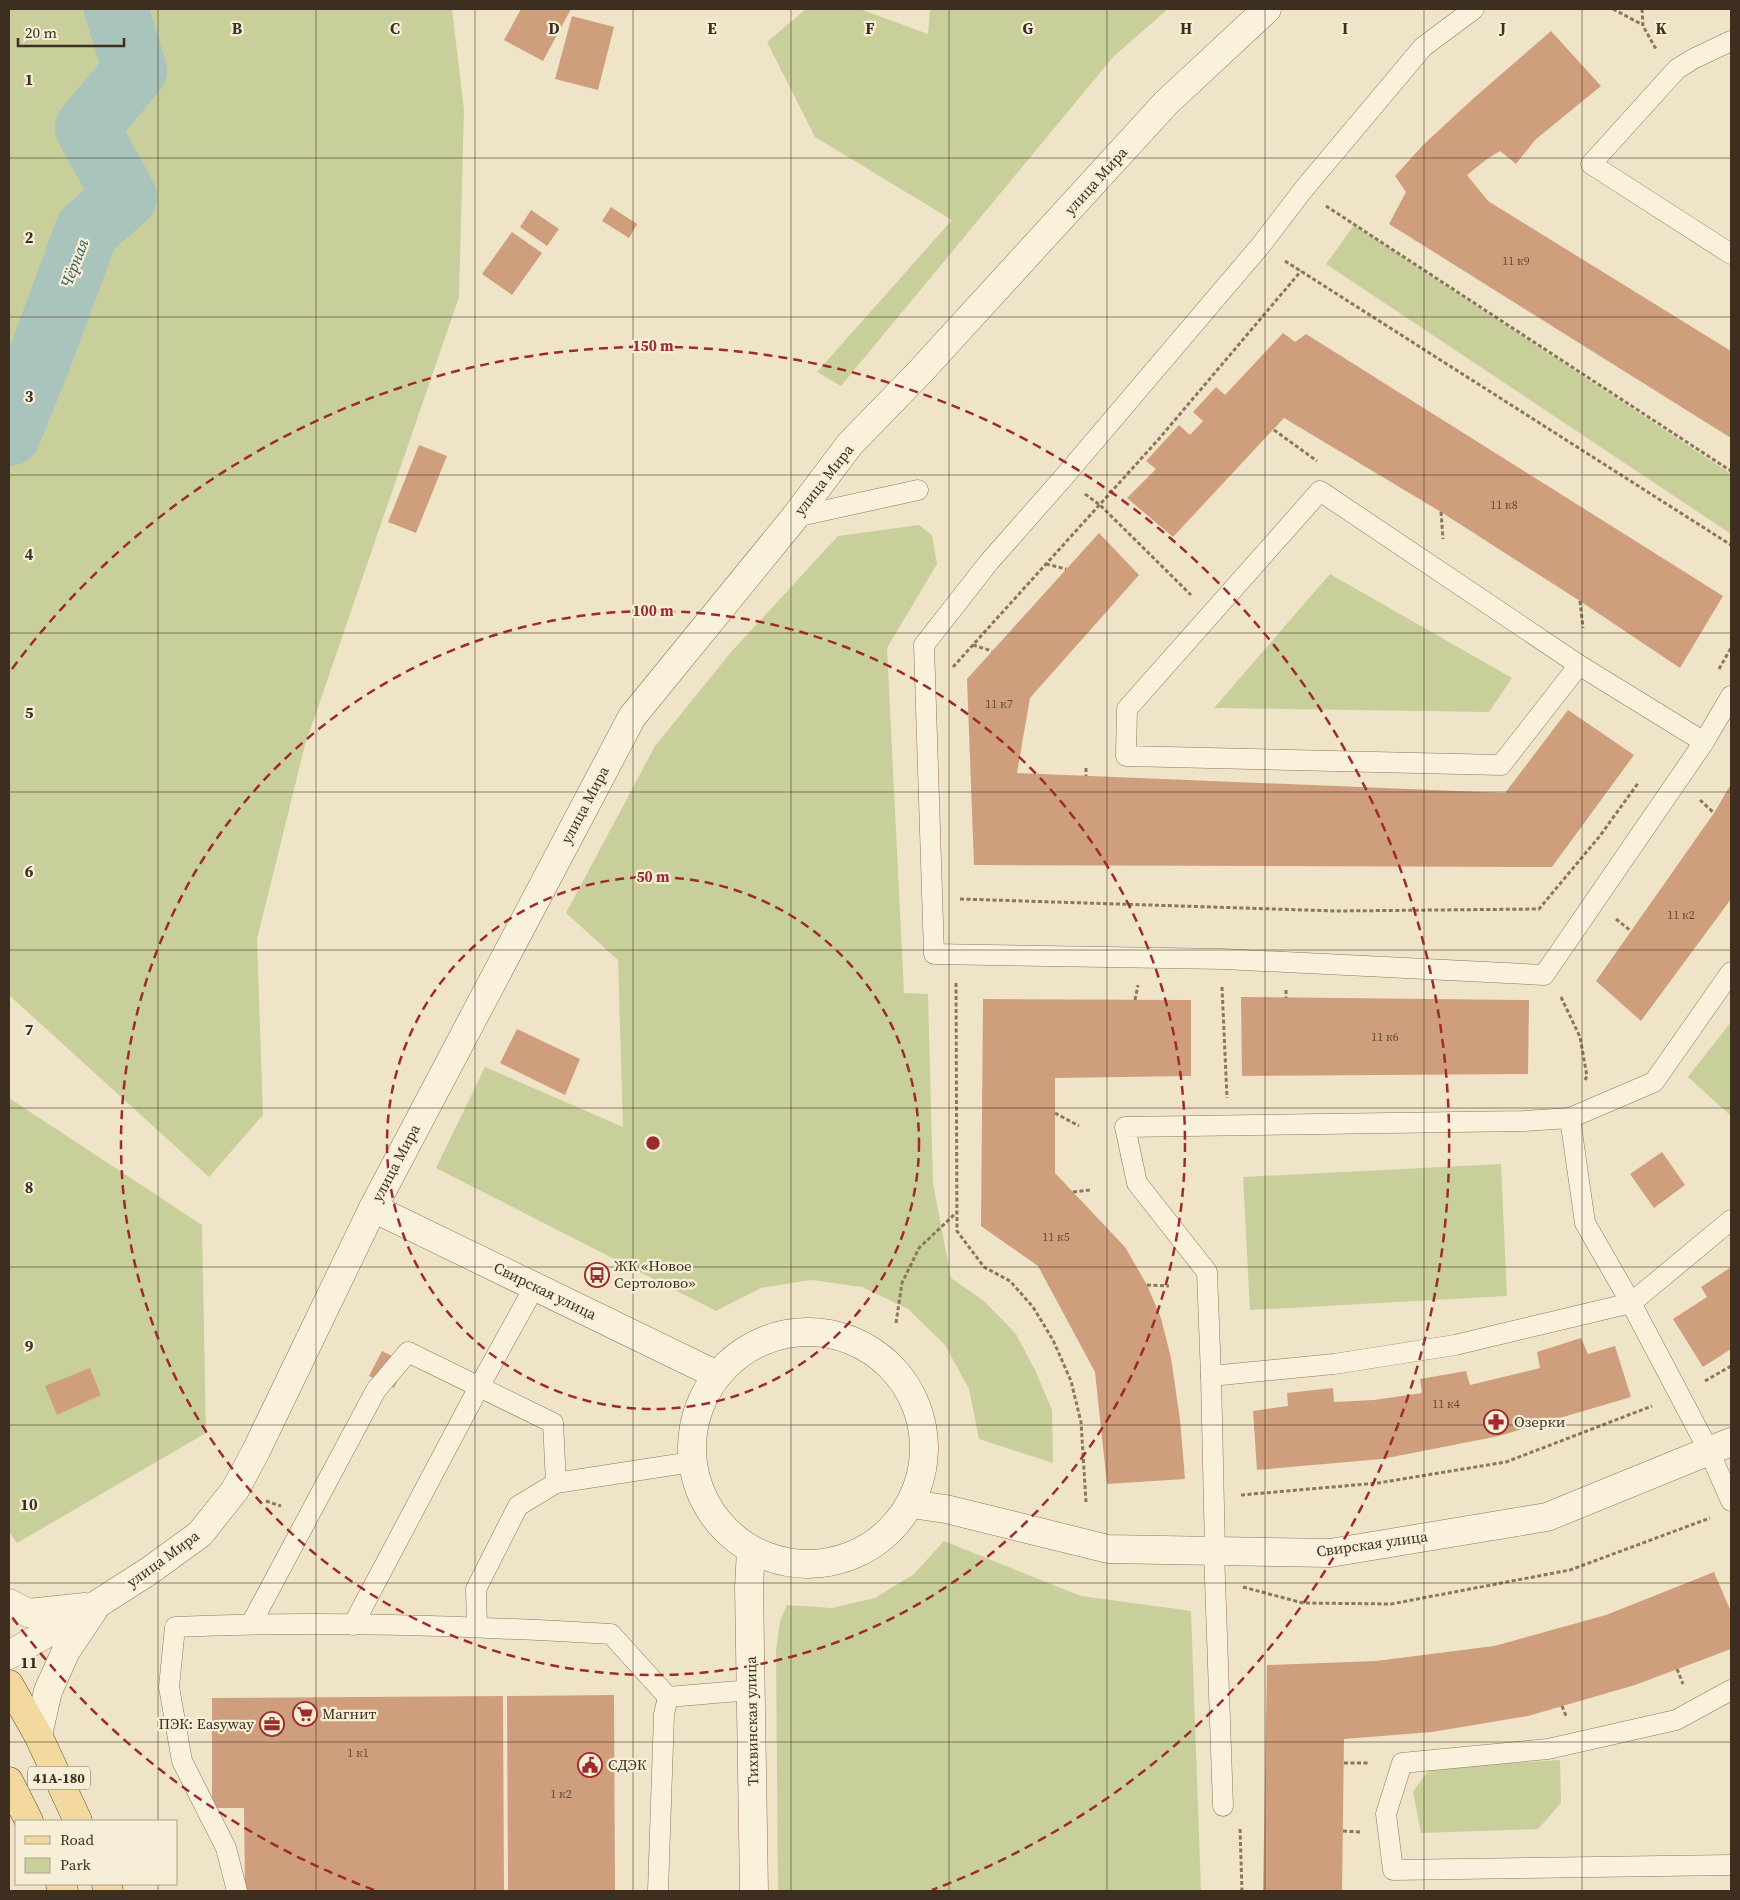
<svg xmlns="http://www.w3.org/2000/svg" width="1740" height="1900" viewBox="0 0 1740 1900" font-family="'Source Serif 4',serif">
  <rect width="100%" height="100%" fill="#f0e4c8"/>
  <g fill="#c9cf9b">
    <path d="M9 9H452L464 110 459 297 305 745 257 939 263 1115 209 1177 9 995Z"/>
    <path d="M806 9H860L928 34 930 9H1168L1114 56 841 386 817 372 952 220 815 137 767 42Z"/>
    <path d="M1354 225 1731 474V534L1326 264Z"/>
    <path d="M919 525 932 535 937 564 887 648 904 993 928 994 933 1183 951 1278 984 1301 1016 1334 1036 1372 1052 1410 1053 1463 979 1439 969 1389 945 1345 908 1309 862 1287 811 1280 761 1288 716 1311 436 1168 485 1067 623 1127 618 960 566 913 655 746 732 651 838 536Z"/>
    <path d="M1330 574 1512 678 1489 712 1214 708Z"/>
    <path d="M1731 1022V1116L1688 1077Z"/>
    <path d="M9 1098 202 1225 206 1433 17 1543 9 1532Z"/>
    <path d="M1501 1164 1507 1296 1250 1310 1243 1177Z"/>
    <path d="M944 1541 1081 1596 1191 1611 1201 1891H778L776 1651 780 1621 787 1605 832 1608 875 1598 914 1574Z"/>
    <path d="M1560 1760 1561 1803 1538 1829 1421 1833 1413 1792 1430 1768Z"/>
  </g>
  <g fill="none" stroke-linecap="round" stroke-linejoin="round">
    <path stroke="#a9c4bc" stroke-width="64" d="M9 434 38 363 87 230 125 197 87 128 135 70 116 9"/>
  </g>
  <g fill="#cf9f7d">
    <path d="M521 9H571L543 61 504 40Z"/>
    <path d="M572 16 614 27 598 90 555 79Z"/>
    <path d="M1551 31 1601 86 1535 140 1516 164 1500 151 1487 159 1467 175 1488 201 1731 351V438L1389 224 1406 192 1395 176 1424 144 1475 97Z"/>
    <path d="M611 207 637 224 629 238 602 221Z"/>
    <path d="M531 210 559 229 547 246 520 227Z"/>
    <path d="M512 232 542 253 512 295 482 274Z"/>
    <path d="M1283 333 1295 342 1306 334 1723 596 1680 668 1580 601 1441 512 1284 418 1173 537 1127 498 1156 469 1146 461 1179 425 1190 435 1203 421 1193 412 1216 387 1225 395Z"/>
    <path d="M419 445 447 456 416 533 388 522Z"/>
    <path d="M1099 533 1139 575 1030 698 1017 773 1505 793 1568 710 1634 755 1552 867 974 865 967 679Z"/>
    <path d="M1731 784V899L1641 1021 1596 981 1714 813Z"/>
    <path d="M1241 997 1529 1000 1528 1074 1242 1076Z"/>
    <path d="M983 999 1191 1000V1076L1055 1078V1173L1125 1247 1147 1285 1161 1318 1171 1358 1180 1420 1185 1479 1107 1484 1095 1372 1038 1266 981 1226Z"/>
    <path d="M517 1029 580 1059 565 1095 500 1063Z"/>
    <path d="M1662 1152 1685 1185 1654 1208 1630 1174Z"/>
    <path d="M1731 1267V1349L1703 1367 1673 1319 1707 1297 1701 1287Z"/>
    <path d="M1581 1338 1588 1354 1615 1346 1631 1397 1499 1436 1382 1459 1257 1470 1253 1411 1288 1406 1287 1393 1333 1388 1334 1402 1374 1400 1422 1393 1420 1379 1466 1371 1470 1385 1540 1368 1537 1352Z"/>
    <path d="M382 1351 406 1363 394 1388 369 1376Z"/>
    <path d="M90 1368 101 1395 57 1415 45 1386Z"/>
    <path d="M1714 1572 1731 1612V1649L1635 1685 1528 1716 1432 1732 1344 1739 1342 1891H1263L1267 1665 1376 1661 1494 1646 1606 1615Z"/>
    <path d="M614 1695 615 1891H508L507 1696Z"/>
    <path d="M503 1696 504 1891H245L244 1808H212V1698Z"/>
  </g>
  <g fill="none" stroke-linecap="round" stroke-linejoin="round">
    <defs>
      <g id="service">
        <path d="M1474 9 1423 47 1303 190 1261 245 1063 478 989 562 924 645 934 954 1224 959 1544 975 1704 742 1731 696"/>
        <path d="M1731 41 1693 59 1677 69 1591 164 1731 254"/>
        <path d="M795 517 918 490"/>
        <path d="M1579 665 1501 765 1126 756 1127 709 1320 491 1579 665 1704 742"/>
        <path d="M1570 1118 1654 1082 1731 972"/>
        <path d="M1731 1220 1631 1303 1455 1345 1334 1364 1211 1376 1207 1272 1137 1183 1125 1127 1524 1121 1570 1118 1585 1223 1631 1303 1709 1451 1731 1501"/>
        <path d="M1211 1376 1215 1551"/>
        <path d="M1214 1551 1223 1806"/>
        <path d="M251 1624 376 1390 408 1352 553 1423 556 1483"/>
        <path d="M353 1625 479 1387 535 1286"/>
        <path d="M477 1626 476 1589 518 1506 556 1483 692 1462"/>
        <path d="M1731 1690 1676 1720 1548 1749 1402 1763 1386 1814 1393 1870 1731 1865"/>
        <path d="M237 1891 226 1848 182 1761 169 1687 175 1627C320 1620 466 1626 611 1634L668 1697"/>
        <path d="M658 1891 664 1714 668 1697 751 1690"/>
      </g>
      <g id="minor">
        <path d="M373 1208 717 1375"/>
        <circle cx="808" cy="1448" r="116"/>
        <path d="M911 1504 946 1509 1108 1549 1330 1553 1547 1517 1731 1442"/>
        <path d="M751 1550 749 1587 754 1891"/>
        <path d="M9 1603 28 1613 85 1607"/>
        <path d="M9 1655 96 1605 149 1571 200 1534 235 1490 256 1451 373 1208 632 717 795 517 850 444 920 372 1166 103 1267 9"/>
        <path d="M38 1735 48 1691 66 1651 93 1611"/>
      </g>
      <g id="primary">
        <path d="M9 1684 38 1735 78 1821"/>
        <path d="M9 1781 29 1821"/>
        <path d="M60 1884 64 1891"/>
        <path d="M106 1884 109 1891"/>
      </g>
    </defs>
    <use href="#service" stroke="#8d765c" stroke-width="21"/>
    <use href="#minor" stroke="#8d765c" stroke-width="29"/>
    <use href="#primary" stroke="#5b4430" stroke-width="29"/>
    <g stroke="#8d765c" stroke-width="3" stroke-dasharray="4 2.5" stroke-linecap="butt">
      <path d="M1613 9 1643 25"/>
      <path d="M1642 9 1643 26 1656 49"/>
      <path d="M1326 206 1731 471"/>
      <path d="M1285 261 1731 545"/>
      <path d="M1274 430 1317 461"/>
      <path d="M1085 494 1100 505 1191 595"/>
      <path d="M1441 512 1443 539"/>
      <path d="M1046 564 1066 569"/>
      <path d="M1580 601 1583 628"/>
      <path d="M973 645 992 651"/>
      <path d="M953 667 1158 440 1301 271"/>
      <path d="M1719 669 1731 648"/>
      <path d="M1086 768V776"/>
      <path d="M1700 800 1714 813"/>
      <path d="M960 899 1337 911 1539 909 1599 837 1639 782"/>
      <path d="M1616 919 1631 931"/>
      <path d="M956 983 957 1231 984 1267 1010 1281 1033 1307 1053 1340 1071 1381 1081 1422 1086 1502"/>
      <path d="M1222 987 1227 1098"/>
      <path d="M1286 990V998"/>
      <path d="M1561 997 1580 1037 1587 1076 1585 1080"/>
      <path d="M1135 1000 1138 985"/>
      <path d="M1055 1113 1079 1126"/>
      <path d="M1073 1192 1091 1190"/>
      <path d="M1147 1285 1169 1286"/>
      <path d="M896 1323 902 1283 919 1248 957 1212"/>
      <path d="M1705 1381 1731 1366"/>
      <path d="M1241 1495 1378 1483 1506 1462 1652 1406"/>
      <path d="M266 1501 281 1506"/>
      <path d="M1243 1587 1303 1603 1391 1604 1570 1570 1710 1518"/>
      <path d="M1677 1669 1683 1684"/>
      <path d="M1562 1706 1566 1716"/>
      <path d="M1344 1763H1368"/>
      <path d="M1240 1829 1242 1891"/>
      <path d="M1343 1831 1360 1832"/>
    </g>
    <use href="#service" stroke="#faf1dc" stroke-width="20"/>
    <use href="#minor" stroke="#faf1dc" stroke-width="28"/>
    <use href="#primary" stroke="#f3d9a0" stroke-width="28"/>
  </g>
  <path fill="none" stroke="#3d2e20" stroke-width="1" stroke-opacity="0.55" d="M158 9V1821M316 9V1891M475 9V1891M633 9V1891M791 9V1891M949 9V1891M1107 9V1891M1265 9V1891M1424 9V1891M1582 9V1891M9 158H1731M9 317H1731M9 475H1731M9 633H1731M9 792H1731M9 950H1731M9 1108H1731M9 1267H1731M9 1425H1731M9 1583H1731M9 1742H1731M158 1884V1891"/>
  <g fill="none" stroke="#9e2a2b" stroke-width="2.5" stroke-dasharray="9 6">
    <circle cx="653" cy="1143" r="266"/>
    <circle cx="653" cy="1143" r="532"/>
    <path d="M374 1890A797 797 0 0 1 12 1617M12 669A797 797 0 1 1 932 1890"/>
  </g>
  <defs>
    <symbol id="bus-ring" viewBox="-11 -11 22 22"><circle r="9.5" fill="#f7eed8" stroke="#9e2a2b" stroke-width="1.5"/><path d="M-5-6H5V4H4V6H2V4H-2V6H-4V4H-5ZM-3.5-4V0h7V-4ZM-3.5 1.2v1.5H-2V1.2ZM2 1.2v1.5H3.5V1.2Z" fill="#9e2a2b"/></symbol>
    <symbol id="pharmacy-ring" viewBox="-11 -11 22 22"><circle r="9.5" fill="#f7eed8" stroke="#9e2a2b" stroke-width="1.5"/><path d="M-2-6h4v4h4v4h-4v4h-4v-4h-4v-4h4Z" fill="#9e2a2b"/></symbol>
    <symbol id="supermarket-ring" viewBox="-11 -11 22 22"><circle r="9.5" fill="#f7eed8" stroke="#9e2a2b" stroke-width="1.5"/><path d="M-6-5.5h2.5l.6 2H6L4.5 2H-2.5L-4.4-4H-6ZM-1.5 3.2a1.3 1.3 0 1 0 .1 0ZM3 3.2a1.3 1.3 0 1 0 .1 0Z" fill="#9e2a2b"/></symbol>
    <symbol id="office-ring" viewBox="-11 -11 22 22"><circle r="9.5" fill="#f7eed8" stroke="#9e2a2b" stroke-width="1.5"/><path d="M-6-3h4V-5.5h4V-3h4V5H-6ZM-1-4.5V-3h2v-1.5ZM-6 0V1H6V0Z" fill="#9e2a2b"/></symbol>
    <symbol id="civic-ring" viewBox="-11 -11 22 22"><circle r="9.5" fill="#f7eed8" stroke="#9e2a2b" stroke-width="1.5"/><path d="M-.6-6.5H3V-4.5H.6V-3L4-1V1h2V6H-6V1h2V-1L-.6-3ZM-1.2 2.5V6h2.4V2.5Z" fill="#9e2a2b"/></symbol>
  </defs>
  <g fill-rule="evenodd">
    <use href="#bus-ring" x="583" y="1261" width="28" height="28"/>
    <use href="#pharmacy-ring" x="1482" y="1408" width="28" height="28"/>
    <use href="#supermarket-ring" x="291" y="1700" width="28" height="28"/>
    <use href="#office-ring" x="258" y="1710" width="28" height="28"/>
    <use href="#civic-ring" x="576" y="1751" width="28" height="28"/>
  </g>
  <g text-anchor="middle" stroke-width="4.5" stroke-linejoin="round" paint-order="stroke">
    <g font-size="12" fill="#624a37">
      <text x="1516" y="265">11 к9</text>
      <text x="1504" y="509">11 к8</text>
      <text x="999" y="708">11 к7</text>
      <text x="1681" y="919">11 к2</text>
      <text x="1385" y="1041">11 к6</text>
      <text x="1056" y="1241">11 к5</text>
      <text x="1446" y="1408">11 к4</text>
      <text x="358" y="1757">1 к1</text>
      <text x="561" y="1798">1 к2</text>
    </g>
    <rect fill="#f7eed8" stroke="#756857" stroke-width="1" x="28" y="1766.5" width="62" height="23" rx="4"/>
    <g font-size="14" font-weight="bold" fill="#3d2e20">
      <text x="59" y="1783">41А-180</text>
    </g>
    <g font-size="15" fill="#3d2e20" stroke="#f7eed8">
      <text transform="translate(1096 181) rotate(-48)" y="5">улица Мира</text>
      <text transform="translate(824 480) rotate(-52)" y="5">улица Мира</text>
      <text transform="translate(585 805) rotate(-62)" y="5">улица Мира</text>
      <text transform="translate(396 1163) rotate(-62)" y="5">улица Мира</text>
      <text transform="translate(545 1291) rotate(26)" y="5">Свирская улица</text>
      <text transform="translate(1372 1544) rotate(-8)" y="5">Свирская улица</text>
      <text transform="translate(163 1559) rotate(-36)" y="5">улица Мира</text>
      <text transform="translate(752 1721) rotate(-91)" y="5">Тихвинская улица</text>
    </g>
    <g font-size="15" fill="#3d2e20" stroke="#f7eed8" text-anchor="start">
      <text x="614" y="1271">ЖК «Новое<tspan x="614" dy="17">Сертолово»</tspan></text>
      <text x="1514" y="1427">Озерки</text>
      <text x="322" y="1719">Магнит</text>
      <text x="254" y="1729" text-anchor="end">ПЭК: Easyway</text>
      <text x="608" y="1770">СДЭК</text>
    </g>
    <g font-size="16" font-style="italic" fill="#2f5d5a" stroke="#f7eed8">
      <text transform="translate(74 263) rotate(-69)" y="6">Чёрная</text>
    </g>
  </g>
  <g font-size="16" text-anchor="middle" font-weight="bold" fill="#3d2e20" stroke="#f7eed8" stroke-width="4.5" stroke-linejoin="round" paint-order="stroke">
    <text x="237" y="34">B</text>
    <text x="395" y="34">C</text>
    <text x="554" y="34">D</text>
    <text x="712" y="34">E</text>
    <text x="870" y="34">F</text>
    <text x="1028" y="34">G</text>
    <text x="1186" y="34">H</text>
    <text x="1345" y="34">I</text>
    <text x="1503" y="34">J</text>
    <text x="1661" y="34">K</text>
    <text x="29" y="85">1</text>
    <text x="29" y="243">2</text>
    <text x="29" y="402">3</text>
    <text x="29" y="560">4</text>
    <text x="29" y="718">5</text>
    <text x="29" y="877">6</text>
    <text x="29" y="1035">7</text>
    <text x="29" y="1193">8</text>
    <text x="29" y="1352">9</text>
    <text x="29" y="1510">10</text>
    <text x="29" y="1668">11</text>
  </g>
  <circle cx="653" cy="1143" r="8" fill="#9e2a2b" stroke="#f7eed8" stroke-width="2.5"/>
  <g font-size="15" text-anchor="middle" font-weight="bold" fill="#9e2a2b" stroke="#f7eed8" stroke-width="4.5" stroke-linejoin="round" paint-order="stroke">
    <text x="653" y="351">150 m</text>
    <text x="653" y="616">100 m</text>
    <text x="653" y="882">50 m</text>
  </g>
  <rect width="1740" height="1900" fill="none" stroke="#3d2e20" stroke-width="20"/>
  <rect x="15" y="1820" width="162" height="65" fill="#f7eed8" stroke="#ada18e"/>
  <rect x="25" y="1836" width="25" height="8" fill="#f3d9a0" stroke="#ada18e"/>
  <text x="60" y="1845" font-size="15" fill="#3d2e20">Road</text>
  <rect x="25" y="1858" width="25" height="15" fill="#c9cf9b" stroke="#ada18e"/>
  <text x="60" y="1870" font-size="15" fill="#3d2e20">Park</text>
  <path d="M18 38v8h106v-8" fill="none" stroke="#3d2e20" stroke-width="2.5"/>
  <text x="25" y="38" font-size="15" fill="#3d2e20" stroke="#f7eed8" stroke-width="4" paint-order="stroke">20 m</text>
</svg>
